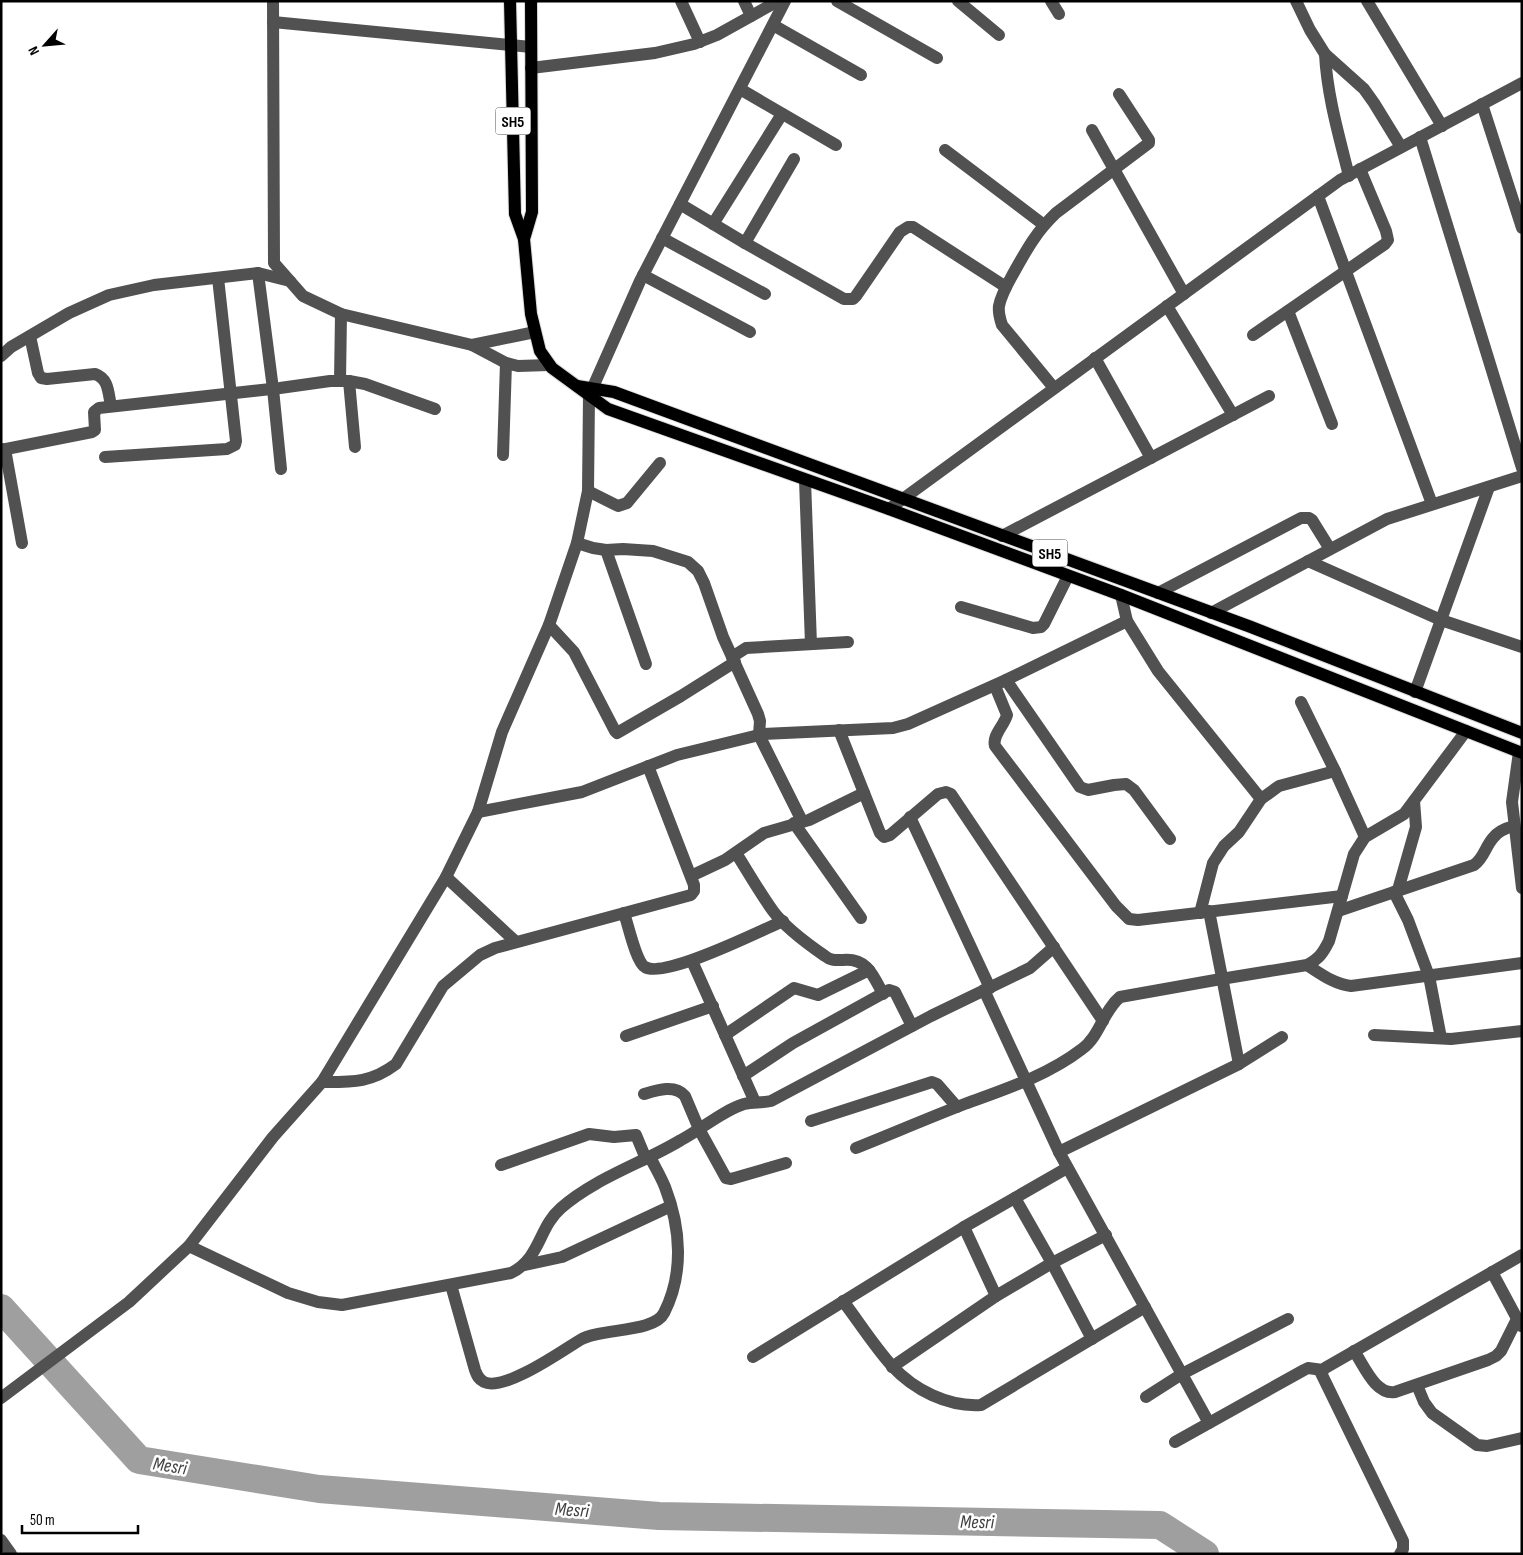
<svg xmlns="http://www.w3.org/2000/svg" width="1523" height="1555" viewBox="0 0 1523 1555" font-family="'Sofia Sans Condensed',sans-serif">
  <rect width="100%" height="100%" fill="#fff"/>
  <g fill="none" stroke-linecap="round" stroke-linejoin="round">
    <path stroke="#9f9f9f" stroke-width="28" d="M1 1308 139 1460 319 1489 659 1516 1160 1525 1205 1554"/>
    <defs>
      <g id="major">
        <path d="M510 1 515 214 524 239 531 314 540 351 552 368 608 409 889 509 1121 595 1522 753"/>
        <path d="M524 239 532 212 531 1"/>
        <path d="M577 386 614 392 1251 627 1522 733"/>
      </g>
    </defs>
    <use href="#major" stroke="#dbdbdb" stroke-width="14"/>
    <g stroke="#515151" stroke-width="12">
      <path d="M273 1 274 263 303 296 341 314 472 345 506 363 518 366 549 365"/>
      <path d="M681 1 700 42"/>
      <path d="M744 1 751 16"/>
      <path d="M837 1 937 58"/>
      <path d="M958 1 999 35"/>
      <path d="M1051 1 1059 14"/>
      <path d="M1296 1 1310 30 1325 54 1364 89 1374 103 1401 147"/>
      <path d="M1367 1 1442 126"/>
      <path d="M273 22 531 47"/>
      <path d="M773 25 861 75"/>
      <path d="M1325 54C1327 95 1339 136 1349 176"/>
      <path d="M531 68 655 53 694 44 717 35 778 1"/>
      <path d="M740 89 836 145"/>
      <path d="M1482 104 1522 228"/>
      <path d="M1092 130 1184 294"/>
      <path d="M1420 137 1522 468"/>
      <path d="M945 150 1044 225"/>
      <path d="M1318 196 1432 504"/>
      <path d="M680 204 745 243 844 299H853L856 296 900 232 908 227H913L1006 287"/>
      <path d="M713 224 782 114"/>
      <path d="M662 238 765 294"/>
      <path d="M745 243 794 159"/>
      <path d="M258 273 273 389 281 469"/>
      <path d="M643 275 750 332"/>
      <path d="M1167 306 1233 415"/>
      <path d="M1288 311 1332 424"/>
      <path d="M1253 335 1385 244 1388 240 1386 231 1360 169"/>
      <path d="M30 336 38 373 41 378 47 379 95 374C109 379 108 392 111 406"/>
      <path d="M472 345 535 332"/>
      <path d="M1 356 11 347 69 313 109 295 154 285 258 273 290 281"/>
      <path d="M1095 358 1151 458"/>
      <path d="M340 381 341 314"/>
      <path d="M349 381 355 447"/>
      <path d="M1054 388 1002 325C1000 319 998 313 999 306 1001 295 1008 283 1013 274 1027 249 1036 232 1056 213L1149 143V140L1119 94"/>
      <path d="M5 449 22 543"/>
      <path d="M1 450 92 432 95 430 94 412 99 408 280 388 330 381H349L365 384 435 409"/>
      <path d="M503 455 506 363"/>
      <path d="M105 457 227 449 235 445 236 441 218 278"/>
      <path d="M805 480 811 644"/>
      <path d="M588 491 618 506 627 503 660 463"/>
      <path d="M889 509 1340 180 1522 83"/>
      <path d="M1002 536 1269 396"/>
      <path d="M577 543 593 548 606 550 623 549 653 551 688 562 698 571 704 583 723 637 758 714 760 721 759 735 802 821"/>
      <path d="M606 550 646 664"/>
      <path d="M1308 561 1441 620 1522 647"/>
      <path d="M1158 593 1301 518H1309L1312 520 1330 549"/>
      <path d="M1121 595 1127 621 1158 671 1261 799"/>
      <path d="M961 607 1033 628 1041 627 1044 624 1068 576"/>
      <path d="M1211 613 1387 519 1522 476"/>
      <path d="M549 625 574 652 615 731 617 733 681 696 735 662"/>
      <path d="M732 657 746 648 848 642"/>
      <path d="M1006 680 1080 787 1088 790 1114 785 1126 784 1134 790 1170 839"/>
      <path d="M995 686 1007 715C1004 726 992 735 995 746L1116 906 1129 919 1138 920 1342 896"/>
      <path d="M1415 692 1489 487"/>
      <path d="M1301 702 1335 771 1365 837"/>
      <path d="M839 730 880 833 884 837 890 835 938 794 946 792 951 794 1103 1021"/>
      <path d="M1519 752 1512 802 1522 888"/>
      <path d="M478 812 582 792 677 755 763 734 893 728 908 724 1006 680 1127 621"/>
      <path d="M910 817 990 988"/>
      <path d="M794 823 861 918"/>
      <path d="M736 853C748 872 760 893 773 911 784 926 809 945 825 956 831 961 836 960 843 960 867 958 873 975 883 994"/>
      <path d="M691 876 725 860 764 833 809 820 864 793"/>
      <path d="M446 877 516 942"/>
      <path d="M1398 890 1416 827 1414 801"/>
      <path d="M1394 892 1408 920 1429 976 1441 1038"/>
      <path d="M1209 911 1239 1064"/>
      <path d="M1338 911 1474 865C1484 858 1485 847 1493 838 1498 831 1506 828 1514 826"/>
      <path d="M624 913C628 924 636 962 645 967 665 979 760 931 783 921"/>
      <path d="M1200 913 1213 863 1224 846 1239 832 1261 799 1279 786 1335 771"/>
      <path d="M692 961 755 1102"/>
      <path d="M1307 965C1321 974 1334 984 1351 986L1522 963"/>
      <path d="M984 990 1059 1152 1209 1423"/>
      <path d="M725 1035 794 988 818 995 869 970"/>
      <path d="M1374 1035 1451 1039 1522 1031"/>
      <path d="M626 1036 713 1006"/>
      <path d="M743 1076 793 1043 889 990 895 992 912 1026"/>
      <path d="M322 1082C352 1082 371 1083 396 1064L443 986 480 955 495 948 691 895 694 891V885L648 766"/>
      <path d="M644 1094C657 1090 675 1084 685 1096L699 1129 726 1178 731 1179 786 1163"/>
      <path d="M811 1121 932 1082 937 1084 957 1107"/>
      <path d="M856 1148C891 1134 926 1119 962 1105 1003 1090 1047 1076 1082 1049 1100 1036 1103 1011 1120 997L1221 979 1307 965C1319 959 1323 953 1329 941L1354 854 1365 837 1404 814 1466 731"/>
      <path d="M1059 1152 1239 1064 1282 1037"/>
      <path d="M501 1165 589 1134 614 1137 636 1135 646 1159"/>
      <path d="M1015 1198 1052 1263 1092 1339"/>
      <path d="M964 1227 996 1296"/>
      <path d="M189 1246 288 1293 318 1302 342 1305 511 1273C541 1258 538 1228 561 1208 595 1178 643 1163 681 1140 702 1129 722 1111 744 1104 753 1102 762 1103 771 1101L931 1016 1030 968 1054 947"/>
      <path d="M525 1265 562 1257 671 1206"/>
      <path d="M1492 1272 1521 1326"/>
      <path d="M451 1285 475 1370C477 1375 478 1379 484 1382 504 1392 562 1351 580 1340 600 1328 654 1333 664 1313 684 1274 681 1228 665 1187 661 1177 655 1167 650 1157"/>
      <path d="M843 1301C859 1322 874 1346 892 1366 914 1390 948 1407 981 1405L1145 1307"/>
      <path d="M1354 1351C1364 1365 1375 1395 1395 1392L1488 1360 1496 1356 1501 1351 1517 1319"/>
      <path d="M753 1357 964 1227 1067 1168"/>
      <path d="M892 1367 996 1296 1052 1263 1106 1235"/>
      <path d="M1417 1385 1424 1402 1432 1413 1477 1445 1487 1446 1522 1438"/>
      <path d="M1146 1397 1182 1374 1288 1319"/>
      <path d="M1 1398 129 1302 189 1246 273 1137 322 1082 446 877 478 812 502 732 549 625 577 543 588 491 589 396 640 281 785 1"/>
      <path d="M1175 1442 1304 1370 1308 1368 1323 1370"/>
      <path d="M1 1540 11 1554"/>
      <path d="M1400 1554 1403 1549V1541L1321 1373 1325 1368 1522 1255"/>
    </g>
    <use href="#major" stroke="#000" stroke-width="12"/>
  </g>
  <g text-anchor="middle" stroke-width="5" stroke-linejoin="round" paint-order="stroke">
    <g fill="#fff" stroke="#4c4c4c" stroke-width="1">
      <rect x="495.5" y="107.5" width="35" height="27" rx="4"/>
      <rect x="1032.5" y="539.5" width="35" height="27" rx="4"/>
    </g>
    <g font-size="16" font-weight="bold" fill="#000">
      <text x="513" y="127">SH5</text>
      <text x="1050" y="559">SH5</text>
    </g>
    <g font-size="19" font-style="italic" fill="#404040" stroke="#fff">
      <text transform="translate(170 1465) rotate(9)" y="7">Mesri</text>
      <text transform="translate(572 1509) rotate(4)" y="7">Mesri</text>
      <text transform="translate(977 1521) rotate(1)" y="7">Mesri</text>
    </g>
  </g>
  <rect width="1523" height="1555" fill="none" stroke="#000000" stroke-width="5"/>
  <g transform="translate(45 45) rotate(243)" stroke="#ffffff" stroke-width="4" paint-order="stroke">
  <path d="M0-4L9 19L0 12L-9 19Z" fill="#000000"/>
  <text y="-8" font-size="14" font-weight="bold" text-anchor="middle" fill="#000000">N</text>
  </g>
  <path d="M22 1525v8h116v-8" fill="none" stroke="#000000" stroke-width="2.5"/>
  <text x="30" y="1525" font-size="15" fill="#000000" stroke="#ffffff" stroke-width="4" paint-order="stroke">50 m</text>
</svg>
